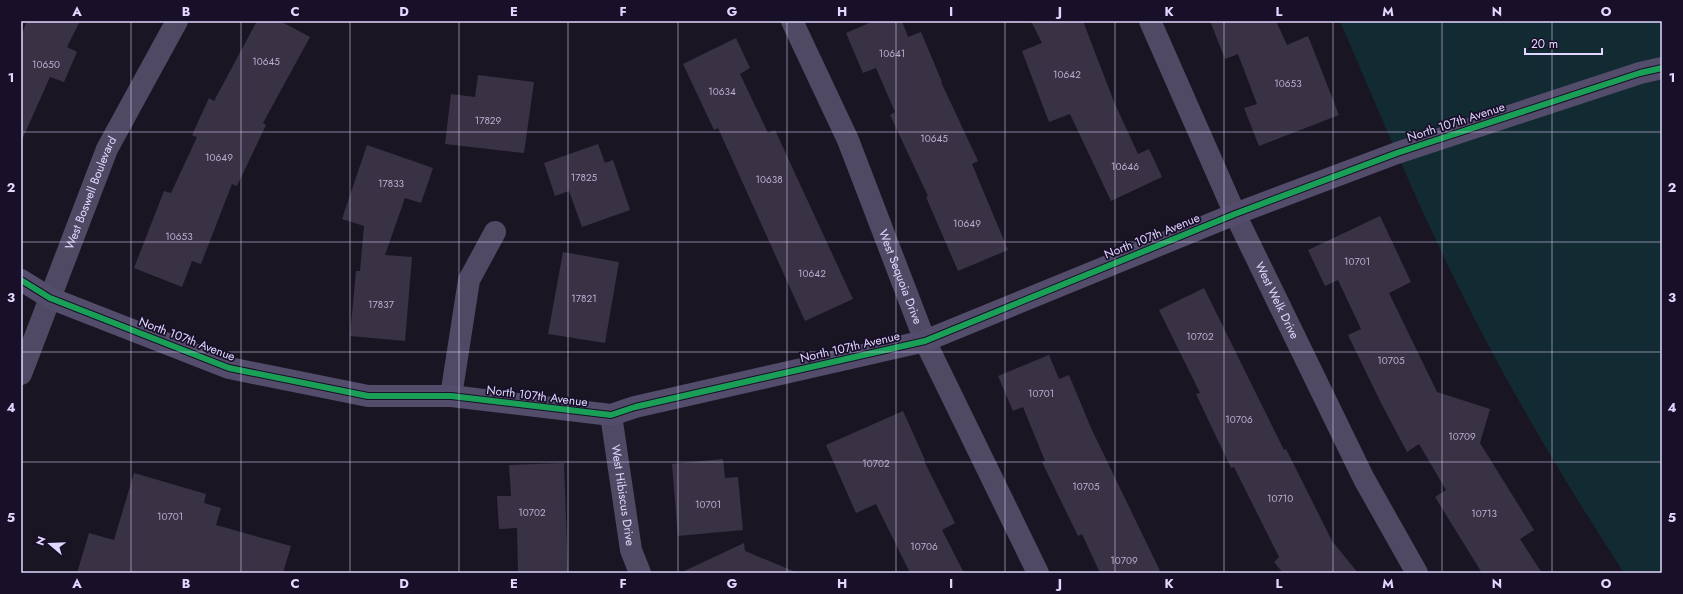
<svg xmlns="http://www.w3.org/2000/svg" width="1683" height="594" viewBox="0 0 1683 594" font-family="Jost,sans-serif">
  <rect width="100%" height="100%" fill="#1a1523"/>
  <path fill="#122b32" d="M1340 21H1662V573H1624C1562 478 1504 380 1454 278 1413 194 1377 107 1340 21Z"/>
  <g fill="#393245">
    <path d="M27 21H80L67 47 77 52 64 82 50 77 21 142V36Z"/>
    <path d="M257 21H280L310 37 263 123 266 125 237 186 232 184 201 264 192 261 182 287 134 268 164 191 171 193 197 137 192 135 209 98 214 101Z"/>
    <path d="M874 21H902L908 37 921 32 942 82H941L978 161 972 164 1008 250 958 271 926 197 928 196 890 115 895 112 876 68 863 73 846 33Z"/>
    <path d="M1031 21H1083L1114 102 1138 154 1149 149 1162 177 1111 201 1070 114 1049 122 1022 51 1042 43Z"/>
    <path d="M1210 21H1276L1287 45 1308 36 1339 115 1259 146 1244 108 1257 104 1238 54 1225 59Z"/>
    <path d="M736 38 750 68 740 74 768 133 775 130 853 299 805 321 718 128 714 130 683 64Z"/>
    <path d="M478 75 534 82 524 153 445 144 451 94 475 97Z"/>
    <path d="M598 144 605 163 613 160 630 210 582 227 569 191 555 196 544 163Z"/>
    <path d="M367 145 433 168 421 203 405 198 385 255 412 257 405 341 350 336 356 271H360L364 226 342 219Z"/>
    <path d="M1380 216 1411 282 1389 293 1437 392 1490 409 1480 443 1534 530 1520 539 1542 573H1482L1435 497 1446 490 1419 444 1407 452 1380 401 1348 335 1361 329 1338 280 1325 286 1308 250Z"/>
    <path d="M563 252 619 262 605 343 548 334Z"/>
    <path d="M1204 288 1284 450 1286 449 1332 541 1358 573H1283L1274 562 1279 557 1234 467 1231 468 1196 394 1200 393 1159 310Z"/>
    <path d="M1049 355 1059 379 1069 375 1091 428 1161 573H1100L1082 534 1078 536 1042 462 1045 461 1023 407 1013 411 998 376Z"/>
    <path d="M903 411 925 460 924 461 955 523 942 530 964 573H910L876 504 856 513 826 445Z"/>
    <path d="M723 459 725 478 738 477 743 530 678 536 672 464Z"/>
    <path d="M564 463 568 573H518L517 528 499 529 497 496H511L509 465Z"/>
    <path d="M134 473 206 494 204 503 221 508 216 525 291 546 283 573H77L89 533 114 540Z"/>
    <path d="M744 543 745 551 798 573H680Z"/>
  </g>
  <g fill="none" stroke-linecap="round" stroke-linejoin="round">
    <g stroke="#4f4964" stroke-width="22">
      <path id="s1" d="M792 21 848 140 925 341 1038 573"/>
      <path id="s2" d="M1150 21 1235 214 1364 479 1417 573"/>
      <path id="s3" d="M21 374 107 149 177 21"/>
      <path d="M451 396 469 280 495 232"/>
      <path id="s4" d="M611 415 631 550 640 573"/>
    </g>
    <path stroke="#534c6a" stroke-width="22" d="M21 280 50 298 229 368 368 396H451L611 415 635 407 925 341 1235 214 1397 153 1640 73 1662 68"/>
    <defs>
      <path id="cycleway" d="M21 280 50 298 229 368 368 396H451L611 415 635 407 925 341 1235 214 1397 153 1640 73 1662 68"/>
    </defs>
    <use href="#cycleway" stroke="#180f29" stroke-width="8"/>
    <use href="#cycleway" stroke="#1a9f57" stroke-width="6"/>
  </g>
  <path fill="none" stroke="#e2d7ff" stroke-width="1" stroke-opacity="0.55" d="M131 21V573M241 21V573M350 21V573M459 21V573M568 21V573M678 21V573M787 21V573M896 21V573M1005 21V573M1115 21V573M1224 21V573M1333 21V573M1442 21V573M1552 21V573M21 132H1662M21 242H1662M21 352H1662M21 462H1662"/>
  <g text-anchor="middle" stroke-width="3.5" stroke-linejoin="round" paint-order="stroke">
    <g font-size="10" fill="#b8aed0">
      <text x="892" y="57">10641</text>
      <text x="266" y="65">10645</text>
      <text x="46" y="68">10650</text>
      <text x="1067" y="78">10642</text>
      <text x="1288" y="87">10653</text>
      <text x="722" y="95">10634</text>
      <text x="488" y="124">17829</text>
      <text x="934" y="142">10645</text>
      <text x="219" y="161">10649</text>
      <text x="1125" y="170">10646</text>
      <text x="584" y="181">17825</text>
      <text x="769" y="183">10638</text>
      <text x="391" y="187">17833</text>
      <text x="967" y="227">10649</text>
      <text x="179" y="240">10653</text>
      <text x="1357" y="265">10701</text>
      <text x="812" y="277">10642</text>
      <text x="584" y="302">17821</text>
      <text x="381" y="308">17837</text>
      <text x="1200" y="340">10702</text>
      <text x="1391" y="364">10705</text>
      <text x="1041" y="397">10701</text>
      <text x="1239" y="423">10706</text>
      <text x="1462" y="440">10709</text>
      <text x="876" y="467">10702</text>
      <text x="1086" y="490">10705</text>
      <text x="1280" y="502">10710</text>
      <text x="708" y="508">10701</text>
      <text x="532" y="516">10702</text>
      <text x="1484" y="517">10713</text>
      <text x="170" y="520">10701</text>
      <text x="924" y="550">10706</text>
      <text x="1124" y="564">10709</text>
    </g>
    <g font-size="12" fill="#e2d7ff" stroke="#180f29">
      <text transform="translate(1456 122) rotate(-18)" y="4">North 107th Avenue</text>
      <text dy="4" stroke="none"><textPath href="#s3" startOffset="194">West Boswell Boulevard</textPath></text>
      <text transform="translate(1152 236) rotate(-22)" y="4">North 107th Avenue</text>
      <text dy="4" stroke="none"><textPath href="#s1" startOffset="278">West Sequoia Drive</textPath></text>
      <text dy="4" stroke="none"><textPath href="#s2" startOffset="307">West Welk Drive</textPath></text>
      <text transform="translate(187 339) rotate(21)" y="4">North 107th Avenue</text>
      <text transform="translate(850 347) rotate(-13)" y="4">North 107th Avenue</text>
      <text transform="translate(537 396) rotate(7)" y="4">North 107th Avenue</text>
      <text dy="4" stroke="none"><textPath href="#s4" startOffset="81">West Hibiscus Drive</textPath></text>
    </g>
  </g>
  <rect width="1683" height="594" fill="none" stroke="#180f29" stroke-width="44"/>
  <g transform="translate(50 544) rotate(289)" stroke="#180f29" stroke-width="3" paint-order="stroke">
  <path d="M0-3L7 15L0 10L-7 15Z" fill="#e2d7ff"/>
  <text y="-6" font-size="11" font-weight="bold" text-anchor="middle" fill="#e2d7ff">N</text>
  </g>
  <path d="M1525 48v6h77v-6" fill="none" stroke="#e2d7ff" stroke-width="2"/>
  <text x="1531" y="48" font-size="12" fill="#e2d7ff" stroke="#180f29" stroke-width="3" paint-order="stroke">20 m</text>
  <rect x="22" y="22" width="1639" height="550" fill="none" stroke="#e2d7ff" stroke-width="1.5"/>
  <g font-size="13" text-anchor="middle" font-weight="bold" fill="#e2d7ff">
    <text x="77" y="16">A</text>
    <text x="186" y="16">B</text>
    <text x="295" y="16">C</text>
    <text x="404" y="16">D</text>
    <text x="514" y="16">E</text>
    <text x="623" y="16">F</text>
    <text x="732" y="16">G</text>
    <text x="842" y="16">H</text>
    <text x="951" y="16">I</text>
    <text x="1060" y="16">J</text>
    <text x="1169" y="16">K</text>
    <text x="1279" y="16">L</text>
    <text x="1388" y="16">M</text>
    <text x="1497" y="16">N</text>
    <text x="1606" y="16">O</text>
    <text x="11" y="82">1</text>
    <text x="1672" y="82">1</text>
    <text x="11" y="192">2</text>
    <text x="1672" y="192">2</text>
    <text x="11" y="302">3</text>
    <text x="1672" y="302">3</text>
    <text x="11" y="412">4</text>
    <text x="1672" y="412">4</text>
    <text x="11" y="522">5</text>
    <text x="1672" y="522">5</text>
    <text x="77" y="588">A</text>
    <text x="186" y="588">B</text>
    <text x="295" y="588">C</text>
    <text x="404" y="588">D</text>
    <text x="514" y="588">E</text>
    <text x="623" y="588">F</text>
    <text x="732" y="588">G</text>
    <text x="842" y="588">H</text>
    <text x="951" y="588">I</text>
    <text x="1060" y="588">J</text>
    <text x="1169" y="588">K</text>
    <text x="1279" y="588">L</text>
    <text x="1388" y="588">M</text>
    <text x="1497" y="588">N</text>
    <text x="1606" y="588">O</text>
  </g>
</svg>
